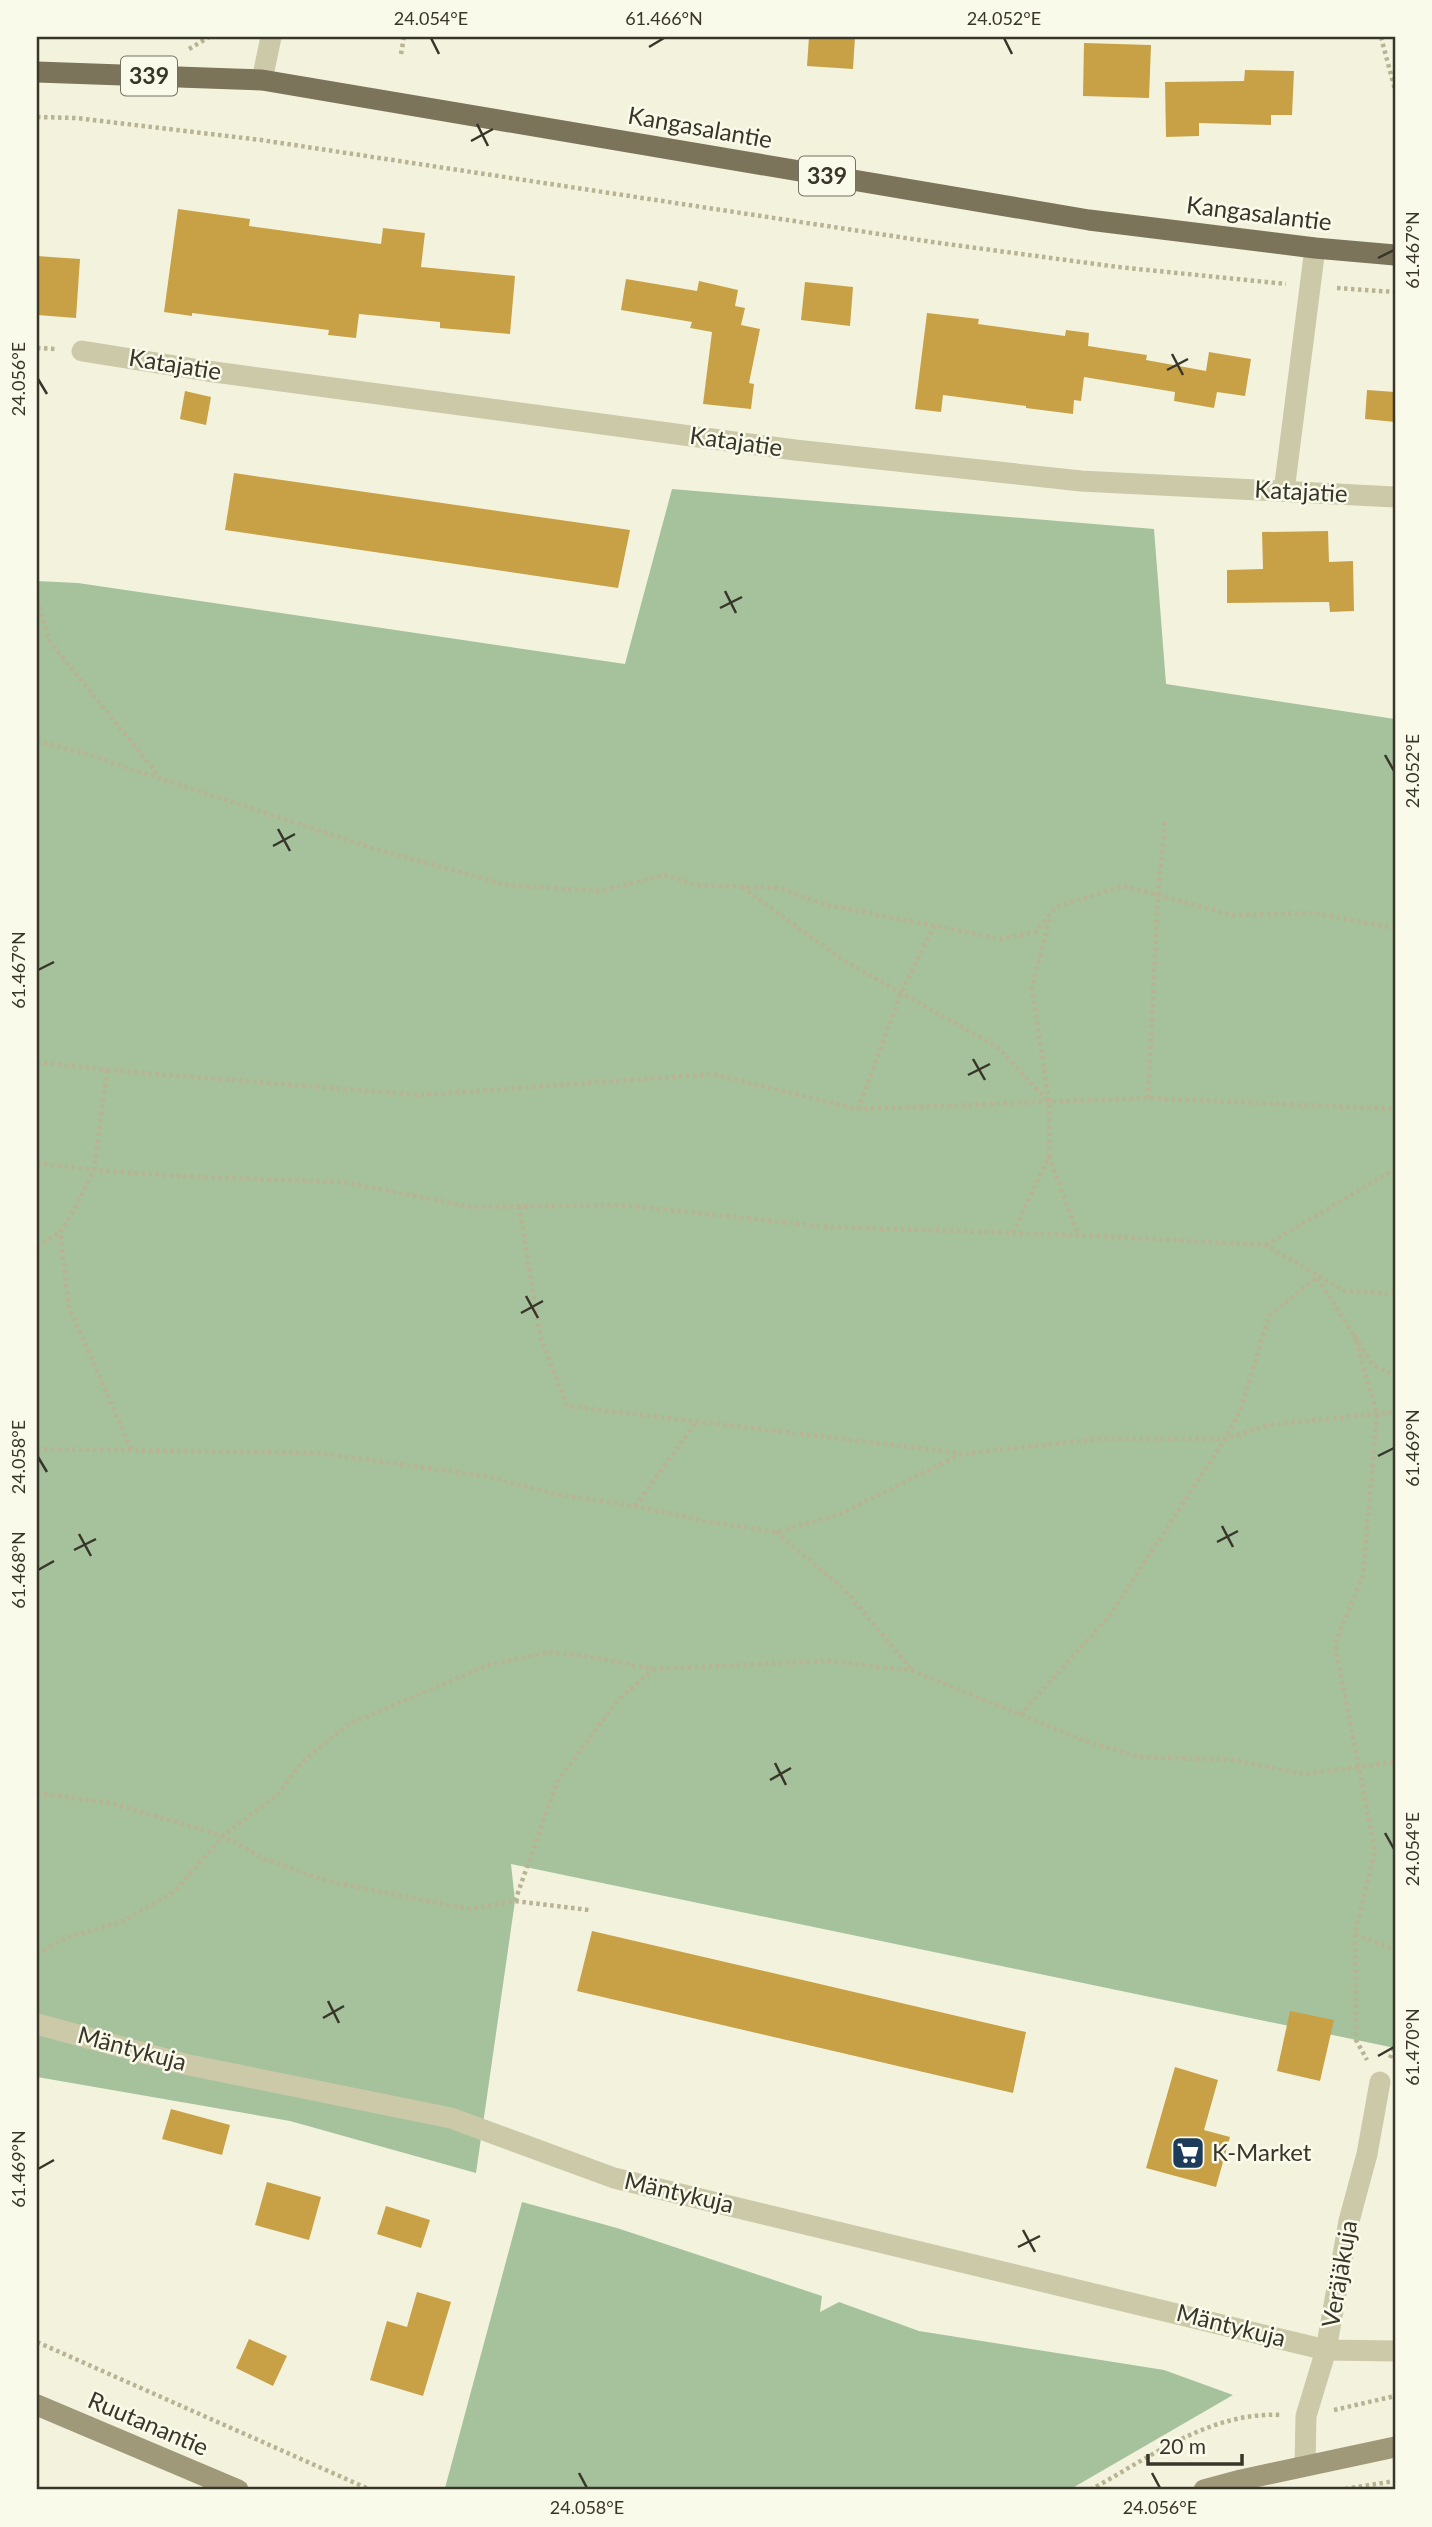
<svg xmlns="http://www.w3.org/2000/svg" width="1432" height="2527" viewBox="0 0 1432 2527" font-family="Lato,sans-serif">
  <rect width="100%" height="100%" fill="#f3f3dd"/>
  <g fill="#a5c29d">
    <path d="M672 489 1154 529 1166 684 1395 719V2048L511 1864 515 1901 476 2173 290 2121 37 2077V581L78 583 625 664Z"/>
    <path d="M522 2202 617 2228 822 2296 820 2312 839 2302 919 2331 1164 2370 1233 2395 1069 2490H453L445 2488Z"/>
  </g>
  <g fill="#c8a146">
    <path d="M809 37H855L853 69 807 66Z"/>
    <path d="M1084 43 1151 45 1149 98 1083 96Z"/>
    <path d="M1245 70 1294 71 1292 115H1271V125L1199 123V136L1166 137 1165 82 1244 81Z"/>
    <path d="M178 209 250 219 249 226 381 244 383 228 425 233 421 267 515 276 510 334 440 328V322L359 314 356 338 328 335 329 330 192 313V316L164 312Z"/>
    <path d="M37 256 80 259 76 318 37 315Z"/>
    <path d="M626 279 697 291 699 281 738 290 735 306 745 308 741 325 760 329 749 383 754 384 751 409 703 404 712 332 690 328 692 322 621 310Z"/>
    <path d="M805 282 853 287 850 326 801 320Z"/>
    <path d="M927 313 979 319 978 324 1065 336 1066 330 1089 333 1088 346 1147 355 1146 360 1206 371 1209 352 1251 359 1245 396 1217 392 1214 408 1174 401 1175 392 1084 377 1081 401 1074 400 1073 414 1026 408V406L943 395 941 412 915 409Z"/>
    <path d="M1367 390 1395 392V422L1365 419Z"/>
    <path d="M185 391 211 397 206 425 180 419Z"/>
    <path d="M234 473 630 530 618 588 225 530Z"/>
    <path d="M1328 531 1329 562 1353 561 1354 611 1330 612 1329 602 1227 603V570L1263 569 1262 532Z"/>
    <path d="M592 1931 1026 2032 1013 2093 577 1991Z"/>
    <path d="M1290 2011 1334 2020 1320 2081 1277 2071Z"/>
    <path d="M1175 2067 1218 2080 1204 2130 1230 2137 1216 2187 1146 2168Z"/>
    <path d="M171 2109 230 2125 222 2155 162 2139Z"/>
    <path d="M267 2182 321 2197 309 2240 255 2225Z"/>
    <path d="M386 2206 430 2220 421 2248 377 2234Z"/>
    <path d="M417 2292 451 2302 423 2396 370 2380 387 2321 407 2327Z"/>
    <path d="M249 2339 287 2356 273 2386 236 2368Z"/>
  </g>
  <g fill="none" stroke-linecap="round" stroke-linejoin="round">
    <g stroke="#b7b393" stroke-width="4.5" stroke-dasharray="3.5 3.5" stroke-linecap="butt">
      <path d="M1381 37 1395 90"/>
      <path d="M189 49 209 37"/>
      <path d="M401 54 404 37"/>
      <path d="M37 117 76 118 261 140 932 242 1118 267 1286 284"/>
      <path d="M1337 288 1395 292"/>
      <path d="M37 348 56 349"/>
      <path d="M37 600 50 642 160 777"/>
      <path d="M37 741 83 753 369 847 507 885 600 891 665 875 697 885 778 888 827 905 1002 939 1035 932 1056 907 1123 886 1232 915 1312 913 1395 928"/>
      <path d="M742 887 843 960 997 1047 1049 1102 1032 988 1050 917"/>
      <path d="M37 1062 107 1070 421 1095 712 1074 858 1109 1148 1098 1395 1109"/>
      <path d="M107 1070 94 1170 73 1212 60 1232 69 1307 132 1451"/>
      <path d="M1148 1098 1158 895 1165 821"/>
      <path d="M858 1109 901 993 934 926"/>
      <path d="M1049 1156 1078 1235"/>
      <path d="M37 1163 94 1170 176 1176 343 1182 472 1207 622 1205 829 1227 1078 1235 1266 1245 1345 1291 1395 1294"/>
      <path d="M519 1206 540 1335 567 1406 960 1453"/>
      <path d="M1013 1233 1049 1156V1102"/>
      <path d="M1266 1245 1395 1169"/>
      <path d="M37 1247 60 1232"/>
      <path d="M1354 1334 1377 1413 1363 1576 1335 1644 1375 1851 1355 1934 1356 2040 1367 2060"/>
      <path d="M37 1449 319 1453 484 1476 561 1495 635 1506 709 1522 776 1532 838 1515 961 1454 1099 1439H1225L1269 1425 1395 1412"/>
      <path d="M635 1506 697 1421"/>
      <path d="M776 1532 846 1591 912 1670"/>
      <path d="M1020 1715 1111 1614 1225 1439 1240 1411 1269 1316 1317 1277 1373 1365 1395 1376"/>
      <path d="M37 1793 110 1803 223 1836 264 1859 327 1881 469 1909 515 1901 589 1910"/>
      <path d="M515 1901 557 1782 617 1701 653 1670"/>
      <path d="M1355 1934 1395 1950"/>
      <path d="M37 1954 65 1938 121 1922 175 1891 223 1836 277 1795 302 1762 347 1725 488 1665 549 1652 592 1657 653 1669 829 1661 913 1671 1085 1741 1140 1757 1233 1760 1304 1774 1395 1762"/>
      <path d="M1390 2058 1395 2046"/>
      <path d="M37 2342 371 2490"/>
      <path d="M1334 2410 1395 2396"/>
      <path d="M1090 2490C1149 2458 1211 2411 1281 2415"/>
      <path d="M1338 2490 1395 2481"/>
    </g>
    <g stroke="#ccc9a9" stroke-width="21">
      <path d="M262 80 271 37"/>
      <path d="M82 351 207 371 795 450 1081 481 1395 497"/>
      <path d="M1284 491 1315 248"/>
      <path d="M37 2024 184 2064 451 2118 614 2178 1326 2350 1395 2351"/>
      <path d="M1305 2465 1306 2416 1326 2350 1349 2221 1367 2154 1380 2082"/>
    </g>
    <g stroke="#9f997a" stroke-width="21">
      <path d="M37 2405 238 2490"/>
      <path d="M1204 2490 1241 2480 1395 2447"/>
    </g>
    <path stroke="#7b745a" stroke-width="21" d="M37 72 262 80 1089 220 1315 248 1395 255"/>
  </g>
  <path fill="none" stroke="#383529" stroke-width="2.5" d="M431 38 439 54M1004 38 1012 54M649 47 664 38M477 124 488 146M471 141 493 129M1378 258 1394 250M1172 354 1183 375M1167 370 1188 359M38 379 47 394M725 591 736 613M720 608 742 597M1385 755 1394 771M278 829 290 851M273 846 295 834M38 970 54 962M973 1059 985 1080M968 1075 990 1064M526 1296 538 1318M521 1313 543 1301M1378 1456 1394 1448M38 1457 47 1472M1222 1526 1233 1547M79 1534 91 1556M1217 1542 1238 1531M74 1550 96 1539M38 1570 54 1561M775 1763 786 1785M770 1780 791 1768M1385 1833 1394 1849M328 2001 339 2023M323 2018 344 2006M1378 2056 1394 2047M38 2169 54 2160M1023 2230 1035 2252M1018 2247 1040 2236M579 2473 587 2488M1152 2473 1160 2488"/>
  <defs>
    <symbol id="supermarket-square" viewBox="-11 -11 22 22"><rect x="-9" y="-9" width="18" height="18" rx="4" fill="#1d3b5b" stroke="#fafaea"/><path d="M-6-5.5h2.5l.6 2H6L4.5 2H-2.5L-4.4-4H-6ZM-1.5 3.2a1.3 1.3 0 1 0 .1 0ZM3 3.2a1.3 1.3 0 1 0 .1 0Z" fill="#fff"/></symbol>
  </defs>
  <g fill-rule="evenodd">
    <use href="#supermarket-square" x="1169" y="2134" width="38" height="38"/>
  </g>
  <g text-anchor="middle" stroke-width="5" stroke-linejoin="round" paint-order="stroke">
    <g fill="#fafaea" stroke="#727063" stroke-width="2">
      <rect x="121" y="56.5" width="56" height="39" rx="5"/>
      <rect x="799" y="156.5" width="56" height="39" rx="5"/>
    </g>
    <g font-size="23" font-weight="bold" fill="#383529">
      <text x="149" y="84">339</text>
      <text x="827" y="184">339</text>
    </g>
    <g font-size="24" fill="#383529" stroke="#fafaea">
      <text transform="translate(700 128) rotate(10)" y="8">Kangasalantie</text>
      <text transform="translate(1259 214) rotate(7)" y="8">Kangasalantie</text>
      <text transform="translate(175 365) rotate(9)" y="8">Katajatie</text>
      <text transform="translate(736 442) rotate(8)" y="8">Katajatie</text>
      <text transform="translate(1301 492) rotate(3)" y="8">Katajatie</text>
      <text transform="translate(132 2049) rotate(15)" y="8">Mäntykuja</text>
      <text transform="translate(679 2193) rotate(13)" y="8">Mäntykuja</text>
      <text transform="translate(1340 2274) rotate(-80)" y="8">Veräjäkuja</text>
      <text transform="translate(1231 2326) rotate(14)" y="8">Mäntykuja</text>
      <text transform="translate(148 2424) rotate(23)" y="8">Ruutanantie</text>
    </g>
    <g font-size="24" fill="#383529" stroke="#fafaea" text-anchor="start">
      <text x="1212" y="2161">K-Market</text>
    </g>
  </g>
  <rect width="1432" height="2527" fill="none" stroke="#fafaea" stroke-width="77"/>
  <path d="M1148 2454v10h94v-10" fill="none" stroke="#383529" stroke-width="3.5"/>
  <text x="1159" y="2454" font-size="21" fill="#383529" stroke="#fafaea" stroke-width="5" paint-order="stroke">20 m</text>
  <rect x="38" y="38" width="1356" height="2450" fill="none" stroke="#383529" stroke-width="2.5"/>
  <g font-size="18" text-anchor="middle" fill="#383529">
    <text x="431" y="25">24.054°E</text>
    <text x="664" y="25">61.466°N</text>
    <text x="1004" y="25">24.052°E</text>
    <text transform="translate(1413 250) rotate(-90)" y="6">61.467°N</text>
    <text transform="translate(19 379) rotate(-90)" y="6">24.056°E</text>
    <text transform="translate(1413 771) rotate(-90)" y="6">24.052°E</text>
    <text transform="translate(19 970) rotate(-90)" y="6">61.467°N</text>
    <text transform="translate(1413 1448) rotate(-90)" y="6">61.469°N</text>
    <text transform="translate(19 1457) rotate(-90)" y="6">24.058°E</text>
    <text transform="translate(19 1570) rotate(-90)" y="6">61.468°N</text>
    <text transform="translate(1413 1849) rotate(-90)" y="6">24.054°E</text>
    <text transform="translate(1413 2047) rotate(-90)" y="6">61.470°N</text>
    <text transform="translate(19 2169) rotate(-90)" y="6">61.469°N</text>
    <text x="587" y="2514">24.058°E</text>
    <text x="1160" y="2514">24.056°E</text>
  </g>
</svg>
